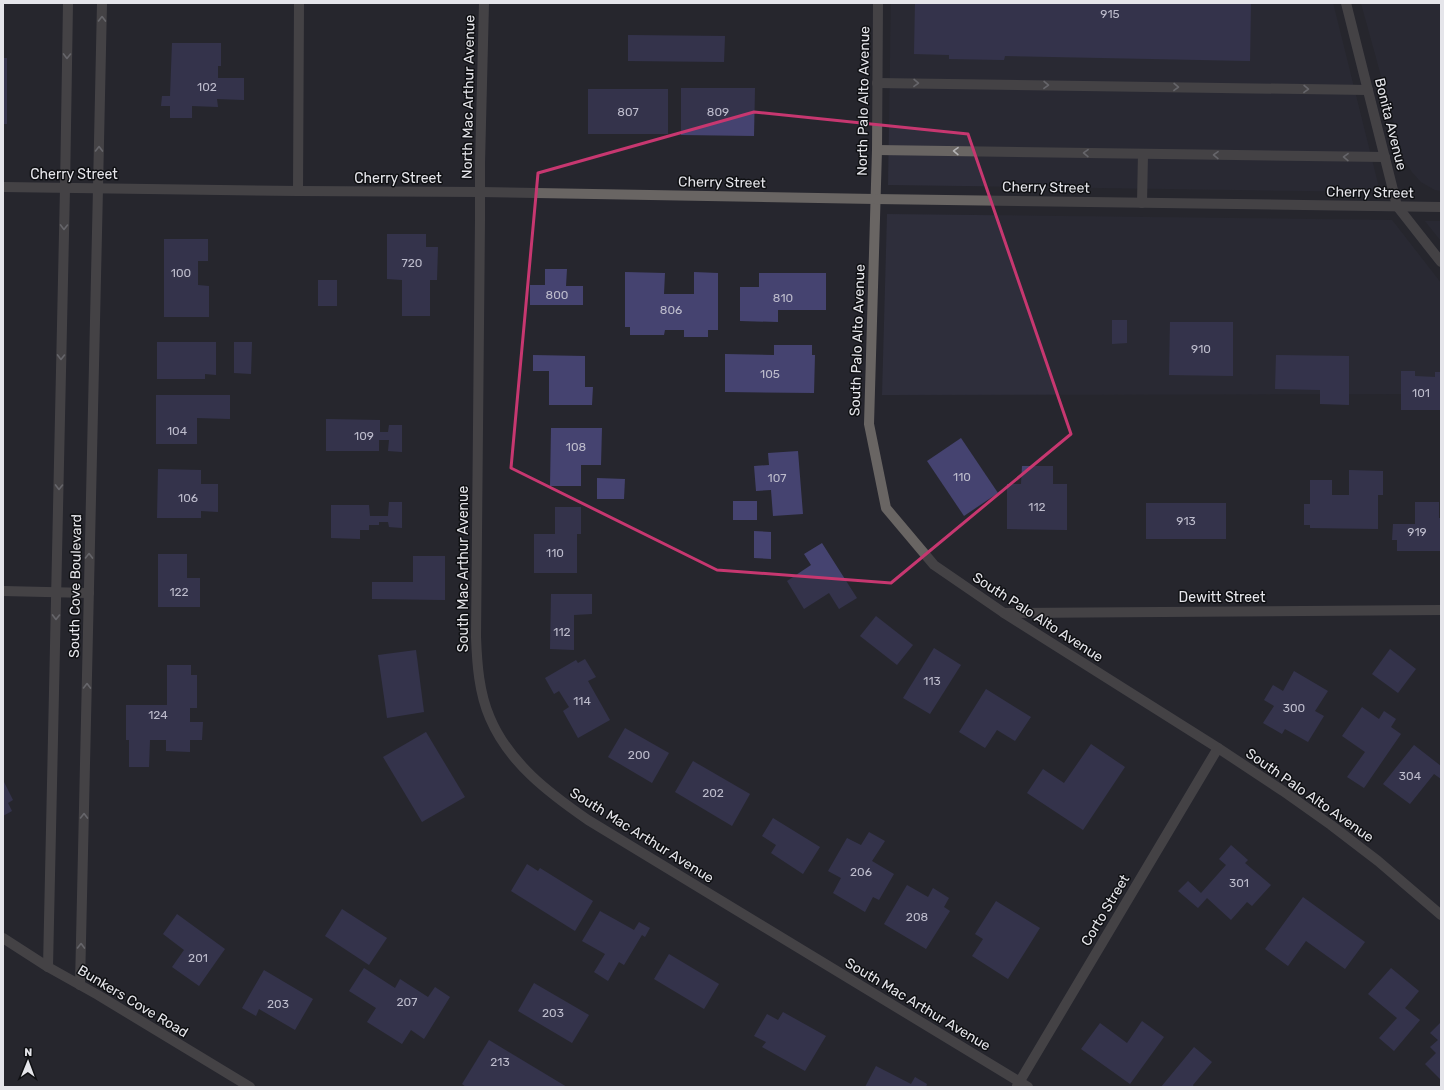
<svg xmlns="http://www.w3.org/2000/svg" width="1444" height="1090" viewBox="0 0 1444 1090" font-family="Rubik,sans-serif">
  <rect width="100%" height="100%" fill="#26262e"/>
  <g fill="#2e2e3b">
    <path d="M891 3H1333L1380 192 888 185Z"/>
    <path d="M1361 3H1441V191L1435 190 1421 182 1412 172 1404 159Z"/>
    <path d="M887 214 1392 220 1441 283V394L882 395Z"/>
    <path d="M1425 221H1441V241Z"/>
  </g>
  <g fill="#454370">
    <path d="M915 3H1251L1250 61 1005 56 1004 60 949 59V55L914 54Z"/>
    <path d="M628 35 725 36 724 62 628 61Z"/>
    <path d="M172 43H221V66H218V78H244V100L217 99 218 107 192 106V118H170V106H161L162 96H170Z"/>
    <rect x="3" y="58" width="4" height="66"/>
    <path d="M681 88H755L754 136 681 135Z"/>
    <rect x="588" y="89" width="80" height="45"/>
    <path d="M387 234H426V247H438L437 280H430V316H402V280L387 279Z"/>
    <path d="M164 239H208V261H198V285L209 286V317H164Z"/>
    <path d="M545 269H567L566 286H583V305H530V285H545Z"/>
    <path d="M625 272 665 273 664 294H694V272L718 273V330H708V337H684V330H665L664 335H630V327H625Z"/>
    <path d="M759 273H826V310H778V322L740 321V287H759Z"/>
    <rect x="318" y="280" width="19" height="26"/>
    <path d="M1112 320H1127V343L1112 344Z"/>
    <path d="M1170 322H1233V376L1169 375Z"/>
    <path d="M157 342H216V375L205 374V379H157Z"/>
    <path d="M234 342H252L251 374 234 373Z"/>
    <path d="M774 345H812V355H815L814 393 725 392V354L774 355Z"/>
    <path d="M533 355 585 356V387H593L592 405H549V371H533Z"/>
    <path d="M1276 355 1349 356V405L1320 404V390L1275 389Z"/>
    <path d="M1401 371H1415V376L1435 377V372H1441V410H1401Z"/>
    <path d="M156 395H230V419L197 418V444H156Z"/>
    <path d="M326 419 380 420V432H388L389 425H402V452L388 451 389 440H379V451H326Z"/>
    <path d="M551 428H602L601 465H581V486H550Z"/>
    <path d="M961 438 998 493 964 516 927 461Z"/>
    <path d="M798 451 803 514 773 516 771 490 756 491 754 466 769 465 768 453Z"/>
    <path d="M1022 466H1053V484H1067V530L1007 529V484H1021Z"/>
    <path d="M158 469 201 470V484H218V512L201 511V518H157Z"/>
    <path d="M1349 470 1383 471V495H1378V529L1310 528V525H1304V504H1310V480H1332V495H1349Z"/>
    <path d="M597 478 625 479 624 499H597Z"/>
    <rect x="733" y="501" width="24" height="19"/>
    <path d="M389 502H402V528L389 527 388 522H379V525H369V530H360V539L331 538V505H369L370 516H388Z"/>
    <path d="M1415 502H1439V518H1441V551H1397V540H1392L1393 524H1415Z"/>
    <rect x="1146" y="503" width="80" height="36"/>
    <path d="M555 507H581V534H577V573H534V534H555Z"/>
    <path d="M754 531 771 532V559L754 558Z"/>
    <path d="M822 543 857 598 839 609 829 593 804 609 787 581 811 565 804 554Z"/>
    <path d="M158 554H187V578H200V607H158Z"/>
    <path d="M413 556H445V600L372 599V582H413Z"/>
    <path d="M551 594H592V614L574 615V650L550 649Z"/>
    <path d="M876 616 913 645 897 665 860 636Z"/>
    <path d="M934 648 961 665 930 714 903 698Z"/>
    <path d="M1390 649 1416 669 1398 693 1372 674Z"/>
    <path d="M416 650 424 712 387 718 378 655Z"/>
    <path d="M585 659 596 677 588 681 610 720 578 738 563 711 569 707 559 691 554 694 545 678 576 660 578 663Z"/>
    <path d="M167 665H191V675H197V708H190V722H203L202 740H190V752L166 751V740H150L149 767H129V740H126V705H167Z"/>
    <path d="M1294 671 1328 691 1315 711 1324 716 1308 742 1285 729 1282 734 1263 723 1274 706 1264 700 1273 685 1283 691Z"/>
    <path d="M986 689 1031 717 1015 741 997 730 985 748 959 732Z"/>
    <path d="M1362 707 1379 719 1384 711 1396 719 1391 727 1401 734 1364 788 1347 777 1365 752 1342 736Z"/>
    <path d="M625 728 669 753 652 783 608 757Z"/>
    <path d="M426 732 465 797 422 822 383 757Z"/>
    <path d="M1091 744 1125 767 1083 830 1027 793 1043 769 1064 783Z"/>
    <path d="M1414 745 1441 766V779L1434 774 1410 804 1383 784Z"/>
    <path d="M693 761 750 794 732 826 675 792Z"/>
    <path d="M3 780 13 800 8 803 12 811 3 816Z"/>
    <path d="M773 818 820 847 803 874 771 853 776 845 762 836Z"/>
    <path d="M869 832 885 841 872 861 894 874 879 900 873 897 865 912 833 893 841 878 828 871 847 838 861 845Z"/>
    <path d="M1231 845 1248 860 1245 863 1271 885 1252 906 1247 902 1231 920 1207 898 1198 908 1178 891 1188 881 1201 893 1226 865 1219 859Z"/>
    <path d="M527 864 538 871 540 868 593 901 575 931 511 891Z"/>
    <path d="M907 885 928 897 933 888 949 898 944 907 950 911 926 949 884 924Z"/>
    <path d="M1303 897 1365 942 1345 969 1306 941 1288 966 1265 949Z"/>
    <path d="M996 901 1040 928 1008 979 972 956 983 939 975 934Z"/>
    <path d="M342 909 387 938 369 965 325 936Z"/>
    <path d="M600 911 634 930 639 922 650 928 645 937 642 935 624 965 619 962 608 981 594 972 605 954 582 941Z"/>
    <path d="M177 914 225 949 199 986 172 967 184 950 163 934Z"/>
    <path d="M669 954 719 984 704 1009 654 979Z"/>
    <path d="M364 968 395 988 400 979 428 997 435 987 450 997 424 1039 411 1030 402 1044 367 1022 376 1008 349 991Z"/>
    <path d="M1391 968 1419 991 1405 1008 1420 1020 1394 1051 1379 1038 1397 1018 1368 994Z"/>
    <path d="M264 970 313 999 295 1030 259 1009 256 1016 242 1008Z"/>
    <path d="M534 983 589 1015 572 1043 518 1011Z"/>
    <path d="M783 1012 826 1036 805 1071 762 1047 766 1042 754 1036 767 1014 778 1020Z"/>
    <path d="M1142 1021 1164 1037 1130 1084 1081 1049 1100 1023 1127 1043Z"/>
    <path d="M1441 1022V1080L1425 1064 1436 1053 1430 1047 1438 1040 1430 1033Z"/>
    <path d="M489 1040 567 1087H466L462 1084Z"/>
    <path d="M1194 1047 1212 1062 1193 1085 1194 1087H1161Z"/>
    <path d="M876 1066 911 1084 915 1077 927 1084 926 1087H865Z"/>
  </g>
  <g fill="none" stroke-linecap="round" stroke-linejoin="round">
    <g stroke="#696563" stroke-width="10">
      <path d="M877 83 1368 90"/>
      <path d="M877 150 1385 157"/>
      <path d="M298 191 299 3"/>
      <path d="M1142 203 1143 154"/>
    </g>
    <g stroke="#696563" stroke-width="10">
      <path d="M484 3 480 163V220L476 637C477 664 479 693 490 718 509 763 549 793 588 820L1028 1087"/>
      <path d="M878 3 877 150 869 424 886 508 934 565 1004 613 1218 748 1283 791 1331 825 1378 861 1441 915"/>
      <path d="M1346 3 1397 206 1441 262"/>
      <path d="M3 591 89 593"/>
      <path d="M1004 613 1441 610"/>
      <path d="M3 938 48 967 98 995 250 1087"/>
      <path d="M48 967 65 188"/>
      <path d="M80 985 98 188"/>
      <path d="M1017 1086 1218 748"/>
    </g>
    <g stroke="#696563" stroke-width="10">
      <path d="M3 187 298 191 480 192 875 199 1441 207"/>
      <path d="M65 188 68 3"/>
      <path d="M98 188 102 3"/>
    </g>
  </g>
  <defs><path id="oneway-chevron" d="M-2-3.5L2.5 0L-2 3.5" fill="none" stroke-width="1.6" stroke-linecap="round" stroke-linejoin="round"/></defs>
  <g stroke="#b3b2b4">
    <use href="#oneway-chevron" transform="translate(102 19) rotate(-89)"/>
    <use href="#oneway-chevron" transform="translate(67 56) rotate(91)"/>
    <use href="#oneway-chevron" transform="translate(916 83) rotate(1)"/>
    <use href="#oneway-chevron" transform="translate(1046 85) rotate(1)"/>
    <use href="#oneway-chevron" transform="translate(1176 87) rotate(1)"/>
    <use href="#oneway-chevron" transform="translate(1306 89) rotate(1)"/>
    <use href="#oneway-chevron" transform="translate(99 149) rotate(-89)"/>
    <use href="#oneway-chevron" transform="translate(956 151) rotate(-179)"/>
    <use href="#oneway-chevron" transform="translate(1086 153) rotate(-179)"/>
    <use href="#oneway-chevron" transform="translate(1216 155) rotate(-179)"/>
    <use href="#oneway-chevron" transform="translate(1346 157) rotate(-179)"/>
    <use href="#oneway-chevron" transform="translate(64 227) rotate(91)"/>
    <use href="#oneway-chevron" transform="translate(61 357) rotate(91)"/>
    <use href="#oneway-chevron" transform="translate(59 487) rotate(91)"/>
    <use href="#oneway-chevron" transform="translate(89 556) rotate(-89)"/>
    <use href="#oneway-chevron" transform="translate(56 617) rotate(91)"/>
    <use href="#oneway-chevron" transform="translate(87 686) rotate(-89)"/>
    <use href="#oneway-chevron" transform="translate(84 816) rotate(-89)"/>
    <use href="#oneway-chevron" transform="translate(81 946) rotate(-89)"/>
  </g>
  <path d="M0 0H1444V1090H0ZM754 112 968 134 1071 434 891 583 717 570 511 468 538 173Z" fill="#26262e" fill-opacity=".55" fill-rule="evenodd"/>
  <path fill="none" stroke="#c73770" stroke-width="3" stroke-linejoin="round" d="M754 112 968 134 1071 434 891 583 717 570 511 468 538 173Z"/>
  <g text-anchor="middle" stroke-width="3" stroke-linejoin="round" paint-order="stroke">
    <g font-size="12" fill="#bdbccc">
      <text x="1110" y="18">915</text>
      <text x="207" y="91">102</text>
      <text x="628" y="116">807</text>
      <text x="718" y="116">809</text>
      <text x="412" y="267">720</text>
      <text x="181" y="277">100</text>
      <text x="557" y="299">800</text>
      <text x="783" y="302">810</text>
      <text x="671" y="314">806</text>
      <text x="1201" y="353">910</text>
      <text x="770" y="378">105</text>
      <text x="1421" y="397">101</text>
      <text x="177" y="435">104</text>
      <text x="364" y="440">109</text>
      <text x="576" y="451">108</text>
      <text x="962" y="481">110</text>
      <text x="777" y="482">107</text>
      <text x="188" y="502">106</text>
      <text x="1037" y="511">112</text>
      <text x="1186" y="525">913</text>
      <text x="1417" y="536">919</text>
      <text x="555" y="557">110</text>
      <text x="179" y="596">122</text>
      <text x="562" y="636">112</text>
      <text x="932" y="685">113</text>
      <text x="582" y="705">114</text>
      <text x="1294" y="712">300</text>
      <text x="158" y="719">124</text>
      <text x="639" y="759">200</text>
      <text x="1410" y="780">304</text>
      <text x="713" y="797">202</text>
      <text x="861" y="876">206</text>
      <text x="1239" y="887">301</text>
      <text x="917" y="921">208</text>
      <text x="198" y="962">201</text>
      <text x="407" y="1006">207</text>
      <text x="278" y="1008">203</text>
      <text x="553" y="1017">203</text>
      <text x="500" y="1066">213</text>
    </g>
    <g font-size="14" fill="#e5e5ea" stroke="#0f1013">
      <text transform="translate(468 97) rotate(-89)" y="5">North Mac Arthur Avenue</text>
      <text transform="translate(863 101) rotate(-89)" y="5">North Palo Alto Avenue</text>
      <text transform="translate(1391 124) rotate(76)" y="5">Bonita Avenue</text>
      <text x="74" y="179">Cherry Street</text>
      <text x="398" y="183">Cherry Street</text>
      <text transform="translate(722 182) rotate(1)" y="5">Cherry Street</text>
      <text transform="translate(1046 187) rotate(1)" y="5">Cherry Street</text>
      <text transform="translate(1370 192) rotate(1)" y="5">Cherry Street</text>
      <text transform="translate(857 340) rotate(-88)" y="5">South Palo Alto Avenue</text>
      <text transform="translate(463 569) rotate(-90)" y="5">South Mac Arthur Avenue</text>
      <text transform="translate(75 586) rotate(-89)" y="5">South Cove Boulevard</text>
      <text x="1222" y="602">Dewitt Street</text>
      <text transform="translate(1038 617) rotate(33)" y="5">South Palo Alto Avenue</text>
      <text transform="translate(1310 795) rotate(35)" y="5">South Palo Alto Avenue</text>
      <text transform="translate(642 835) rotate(32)" y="5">South Mac Arthur Avenue</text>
      <text transform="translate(1105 910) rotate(-59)" y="5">Corto Street</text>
      <text transform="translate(133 1001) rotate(31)" y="5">Bunkers Cove Road</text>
      <text transform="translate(918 1004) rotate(31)" y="5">South Mac Arthur Avenue</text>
    </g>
  </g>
  <rect width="1444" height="1090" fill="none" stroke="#e5e5ea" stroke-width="8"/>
  <g transform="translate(28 1062) rotate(1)" stroke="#0f1013" stroke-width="3" paint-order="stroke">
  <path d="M0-3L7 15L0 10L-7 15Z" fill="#e5e5ea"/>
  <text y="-6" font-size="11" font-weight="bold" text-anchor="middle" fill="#e5e5ea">N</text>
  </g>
</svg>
